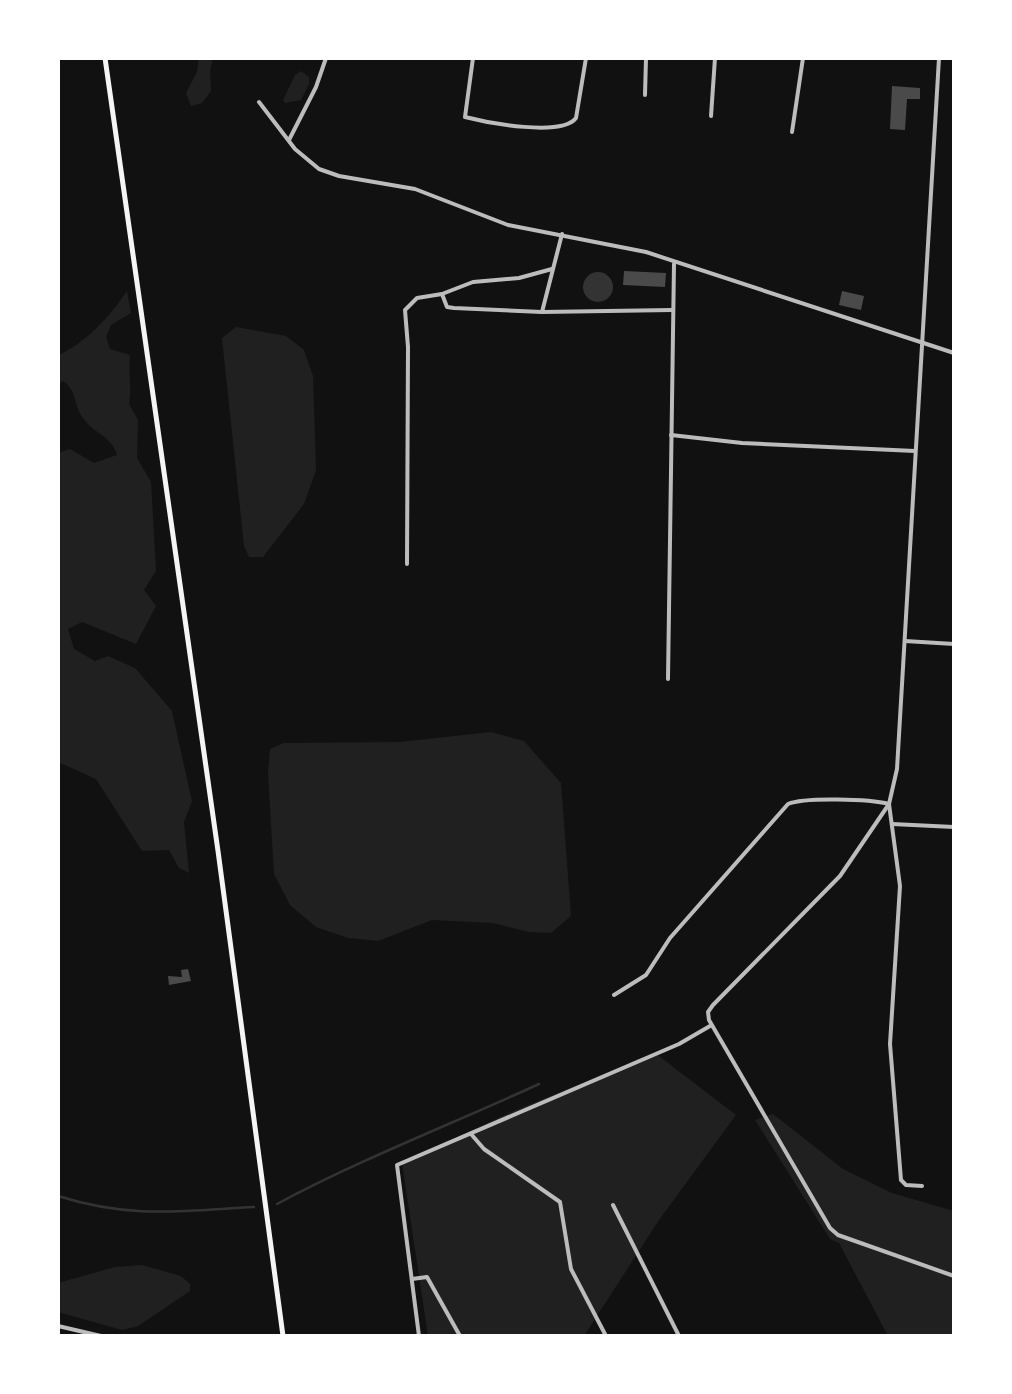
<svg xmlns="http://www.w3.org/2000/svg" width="1012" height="1394" viewBox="0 0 1012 1394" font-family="Merriweather,serif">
  <rect width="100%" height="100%" fill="#111"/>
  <g fill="#202020">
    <path d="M199 58H213L210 70 211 91 202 103 191 106 186 93 197 72Z"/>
    <path d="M301 71 309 77V84L301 100 285 103 283 100 295 75Z"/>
    <path d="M127 291 131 313 111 325 106 337 110 349 130 355C128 373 132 386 129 404L138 420 137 458 151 482 156 571 144 590 156 606 136 644 82 622 68 629 74 649 95 661 108 656 135 668 172 711 192 801 184 822 189 873 179 868 169 850 142 851 96 779 58 762V453L70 449 94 463 117 455C111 435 94 434 83 418 73 405 77 390 63 381L58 384V355C85 344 111 315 127 291Z"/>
    <path d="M236 327 286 336 304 350 313 376 316 470 304 504 263 557H249L244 546 222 338Z"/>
    <path d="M491 732 524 741 561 783 571 916 551 933 529 932 493 923 432 920 378 941 348 938 316 927 290 905 274 874 268 773 270 749 284 743 400 742Z"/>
    <path d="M655 1053 736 1115 659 1220 584 1336H428L402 1163 509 1113Z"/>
    <path d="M773 1114 843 1169 892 1193 954 1211V1336H888L839 1243 830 1239 755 1120Z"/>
    <path d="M142 1265 181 1276 190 1284V1291L138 1326 122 1330 58 1312V1283L115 1267Z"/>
  </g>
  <circle fill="#333" cx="598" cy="287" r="15"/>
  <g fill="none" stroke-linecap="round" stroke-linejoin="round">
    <g stroke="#333" stroke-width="2.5">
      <path d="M58 1196C131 1219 179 1211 254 1207"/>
      <path d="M277 1204C361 1159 452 1124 539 1084"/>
    </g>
  </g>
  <g fill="#4a4a4a">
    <path d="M892 86 920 88V99H907L905 130 890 129Z"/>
    <path d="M624 271 666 273 665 287 623 285Z"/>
    <path d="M842 291 864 296 861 310 839 305Z"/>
    <path d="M188 969 191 981 169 985 168 976 182 977 181 970Z"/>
  </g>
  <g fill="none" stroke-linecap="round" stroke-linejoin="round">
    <g stroke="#bcbcbc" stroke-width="4">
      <path d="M473 58 465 117C488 123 562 137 576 118L586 58"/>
      <path d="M645 95 646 58"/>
      <path d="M259 102 295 149 319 169 339 176 415 189 508 225 646 252 954 353"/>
      <path d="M711 116 715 58"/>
      <path d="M792 132 803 58"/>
      <path d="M289 140 316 87 326 58"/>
      <path d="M442 294 447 307 454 308 542 312 672 310"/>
      <path d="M542 312 562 234"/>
      <path d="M671 435 742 443 915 451"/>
      <path d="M407 564 408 347 405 310 417 298 442 294 473 282 519 278 552 269"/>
      <path d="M905 641 954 644"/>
      <path d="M668 679 674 264"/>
      <path d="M892 824 954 827"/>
      <path d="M614 995 646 975 670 938 788 804C804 797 870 799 889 804L840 876 713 1005 708 1012 709 1020 830 1228 838 1235 954 1276"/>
      <path d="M471 1134 484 1149 560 1202 571 1269 606 1336"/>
      <path d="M922 1186 906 1185 901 1180 890 1044 900 886 889 804 897 769 939 58"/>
      <path d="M613 1205 679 1336"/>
      <path d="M412 1279 427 1277 460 1336"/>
      <path d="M419 1336 397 1165 679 1044 710 1026"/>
    </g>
    <path stroke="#bcbcbc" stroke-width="4" d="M58 1326 101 1336"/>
    <path stroke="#f5f5f5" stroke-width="5" d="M105 58 218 851 283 1336"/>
  </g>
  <rect width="1012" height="1394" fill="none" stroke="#ffffff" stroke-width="120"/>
</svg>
